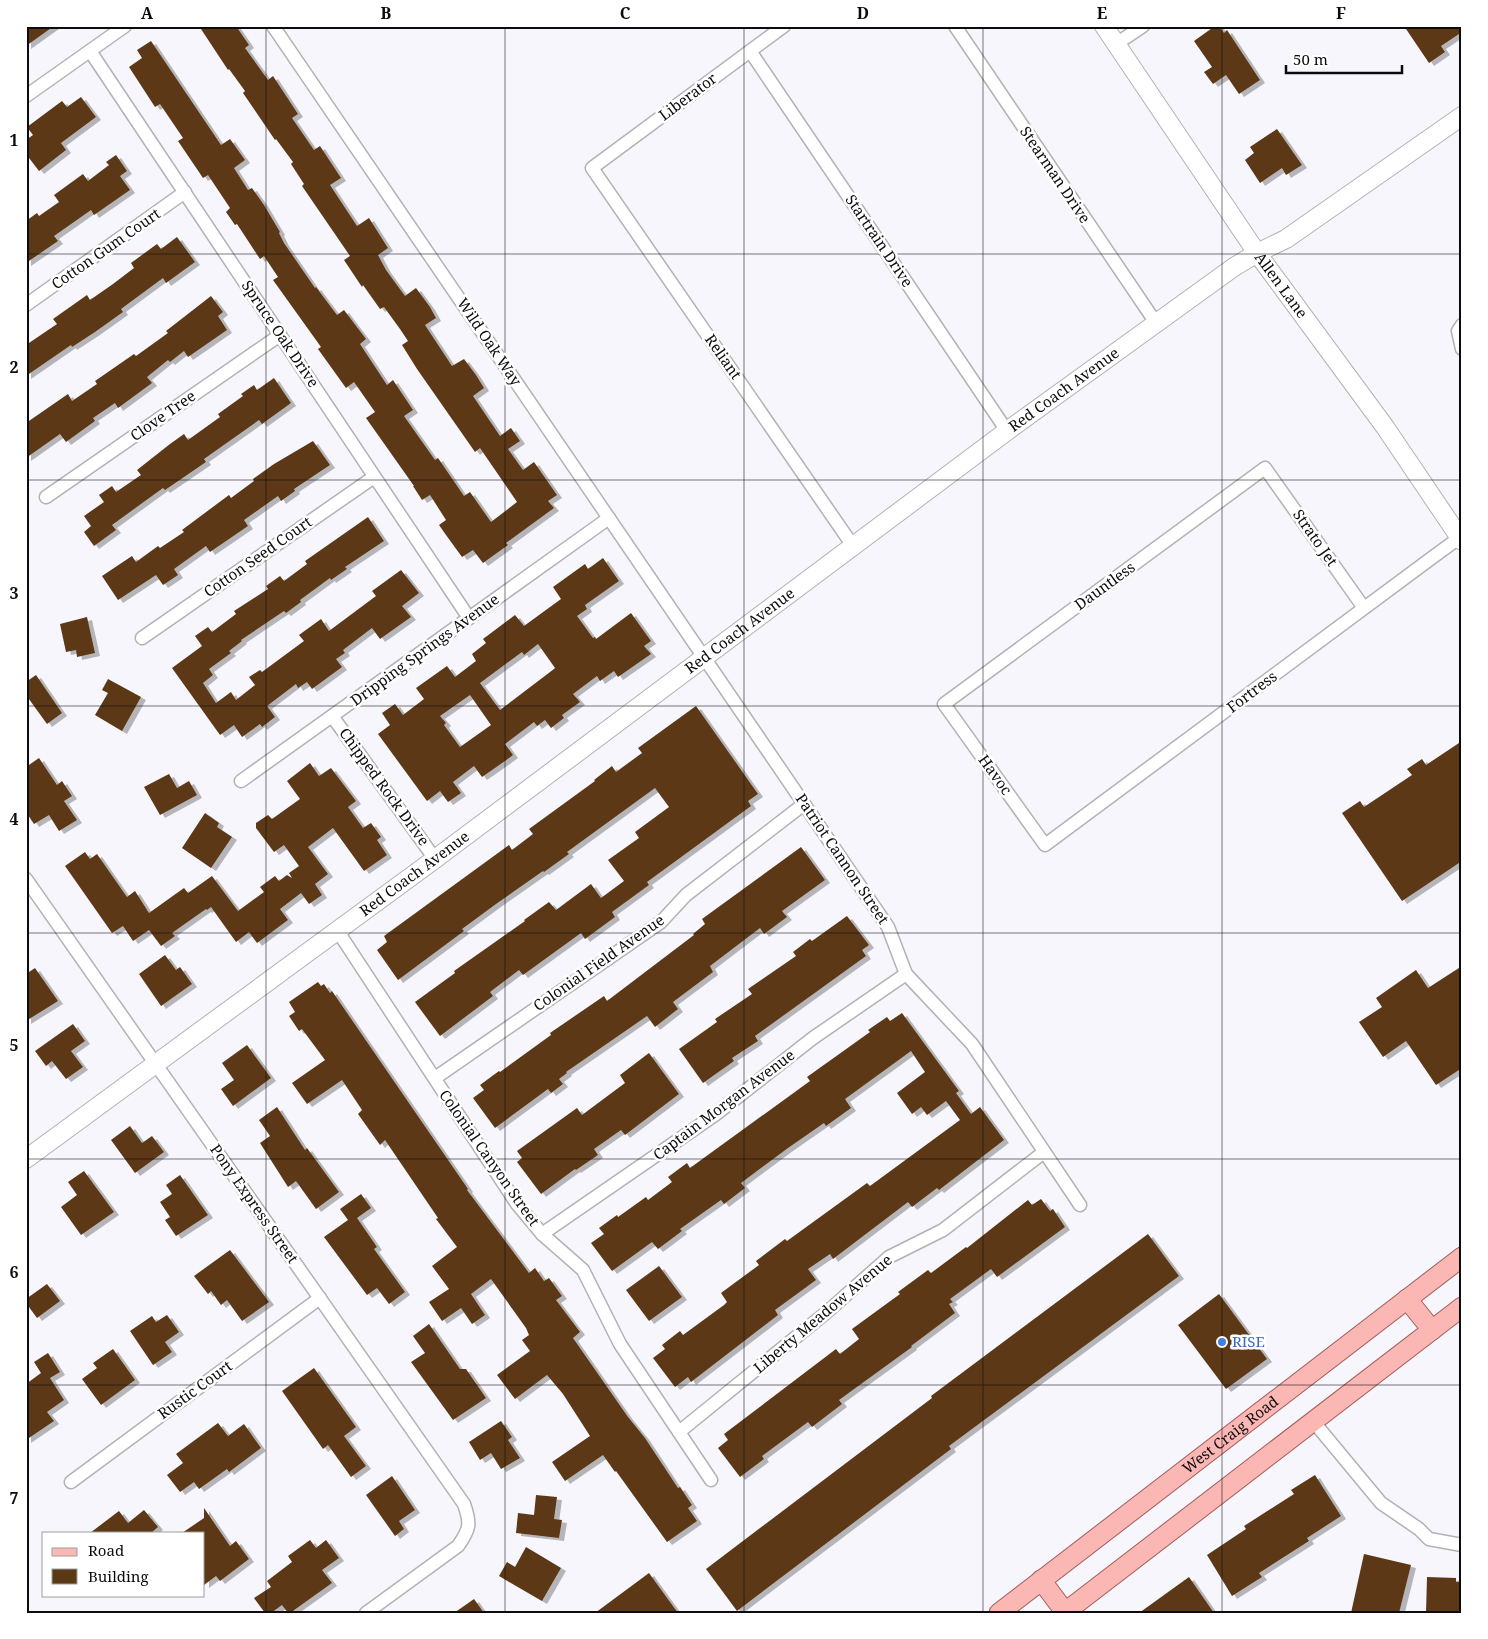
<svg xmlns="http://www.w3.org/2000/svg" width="1488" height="1639" viewBox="0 0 1488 1639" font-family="'Noto Serif',serif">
  <defs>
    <filter id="shadow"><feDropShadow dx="5" dy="3" stdDeviation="0" flood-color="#0004"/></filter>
  </defs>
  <rect width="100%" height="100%" fill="#f6f6fc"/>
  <g fill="#5b3914" fill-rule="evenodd" filter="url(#shadow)">
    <path d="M26 26H54L26 46Z"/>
    <path d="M199 26H236L249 45 245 48 268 80 273 76 298 114 292 118 314 150 320 146 341 178 330 185 357 226 369 218 388 248 378 255 386 270 405 296 416 288 430 307 436 318 425 325 452 366 464 359 476 375 484 388 473 396 500 436 511 428 520 441 508 449 523 470 534 462 557 495 548 501 554 508 506 543 508 545 483 563 473 550 462 557 446 535 439 525 446 520 430 495 422 500 413 486H414L366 418 375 412 354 382 346 388 318 349 321 347 273 280 278 277 264 256 260 259 237 224 235 225 226 212 230 208 208 175 203 178 178 141 183 138 160 104 155 107 129 67 142 58 137 50 151 41 221 145 230 139 245 160 234 168 248 190 252 188 264 205 280 232 279 233 284 243 315 288 316 287 337 315 344 310 366 339 360 344 387 385 393 380 413 410 404 416 435 460 438 458 464 496 470 492 491 522 517 502 480 448 475 452 417 369 402 345 408 341 400 329 384 307 380 309 363 285 362 287 344 260 350 256 302 186 304 184 291 164 293 162 276 139 275 140 243 93 245 91 229 69 228 70Z"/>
    <path d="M1215 26H1219L1224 33 1227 30 1260 80 1239 94 1226 75 1213 84 1204 72 1212 67 1194 41Z"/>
    <path d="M1404 26H1462V32L1441 46 1445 52 1429 63Z"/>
    <path d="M81 97 96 117 61 143 66 150 39 171 26 154V140L33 135 27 127 62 101 67 107Z"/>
    <path d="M1277 129 1302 165 1286 175 1282 168 1260 183 1245 160 1254 153 1250 147Z"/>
    <path d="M116 155 127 171 120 176 130 190 94 215 91 210 74 222 54 236 58 241 26 263V221L37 213 39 216 59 202 54 195 83 174 88 181 109 165 106 162Z"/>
    <path d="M177 237 195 262 166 283 163 278 121 309 123 312 95 332 72 347 71 345 26 376V345L57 324 53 319 87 295 90 300 113 284 134 268 131 263 157 244 161 249Z"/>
    <path d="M211 296 223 312 218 316 227 330 188 357 184 351 170 362 168 360 147 377 152 383 118 408 115 403 93 418 95 421 66 442 60 434 26 458V423L68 394 72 401 97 384 95 381 134 354 136 356 168 333 166 331Z"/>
    <path d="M274 378 291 403 262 424 259 420 204 459 206 462 165 490 163 488 112 525 116 530 94 546 84 532 91 526 84 516 104 502 99 495 112 486 116 492 141 475 137 470 170 444 184 434 188 440 220 417 218 414 243 396 241 394 254 385 257 390Z"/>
    <path d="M313 441 330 465 294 489 295 491 281 501 278 496 244 520 248 526 210 552 206 546 174 569 178 575 163 585 156 575 118 600 102 576 132 556 136 562 158 546 160 548 184 532 182 530 229 495 231 498 254 481 253 479 274 464Z"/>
    <path d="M368 517 384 541 345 567 347 569 331 580 330 578 300 600 301 602 286 613 284 611 241 640 242 641 229 651 231 653 209 669 213 675 203 683 216 703 231 692 236 700 255 685 249 677 260 670 262 672 304 641 299 635 321 619 329 631 376 596 372 591 401 570 419 593 402 606 411 617 380 639 372 628 343 650 345 653 336 659 342 667 312 689 307 682 298 688 296 684 267 706 275 717 262 727 260 724 242 737 234 725 220 735 172 668 202 646 195 636 208 627 212 632 236 614 234 611 268 589 266 586 280 576 284 581 307 564 305 561Z"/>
    <path d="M603 558 619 581 585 605 587 609 577 616 593 638 595 637 596 639 631 613 651 641 644 646 651 654 618 677 614 671 600 681 597 676 573 694 580 702 562 715 564 718 551 728 545 720 537 726 534 722 505 744 513 755 505 761 482 777 474 766 453 782 461 793 448 802 440 791 427 801 378 734 390 725 382 713 395 704 403 715 424 699 416 688 447 666 455 677 476 661 472 654 486 643 483 639 515 615 524 626 561 599 553 587 585 564 588 569ZM538 644 555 668 554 669 500 710 480 683 522 652 524 655ZM470 695 491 725 460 747 444 725 446 723 440 716Z"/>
    <path d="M87 617 95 653 77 657 76 650 66 652 60 624Z"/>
    <path d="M36 675 62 713 47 724 26 695V682Z"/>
    <path d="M108 679 141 697 122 731 95 715 108 693 102 690Z"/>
    <path d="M696 706 758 794 748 801 751 806 647 882 649 885 612 912 615 917 585 939 581 933 523 975 519 970 490 992 493 996 440 1036 415 1002 455 973 454 971 525 921 524 920 549 902 556 910 591 884 601 898 624 881 608 860 639 838 635 832 669 807 655 788 567 852 569 854 544 872 543 871 496 904 462 929 464 931 398 980 377 950 387 942 384 936 509 845 512 850 533 834 529 829 595 781 594 780 612 766 616 772 642 753 638 748Z"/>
    <path d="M1462 741V861L1402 901 1342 813 1360 801 1364 807 1412 775 1407 769 1422 759 1426 765Z"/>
    <path d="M39 758 57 785 62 781 72 796 64 801 77 820 59 831 49 815 34 824 26 812V767Z"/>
    <path d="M310 763 319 776 331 768 356 801 348 807 363 828 371 823 381 837 377 840 387 855 364 871 333 828 308 847 328 874 315 884 322 895 309 904 301 893 280 909 288 920 257 943 249 932 236 942 211 907 207 910 206 909 172 933 175 936 161 946 149 930 133 941 123 926 112 933 65 866 85 852 90 859 97 854 127 897 135 891 149 913 184 888 188 893 212 876 238 911 264 892 260 887 275 876 279 881 287 875 292 878 289 873 299 866 284 845 274 852 256 828V823L268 815 272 819 300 799 287 781Z"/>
    <path d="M169 774 177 788 189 781 197 795 160 815 144 787Z"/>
    <path d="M205 813 219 823 217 827 232 837 211 868 182 848Z"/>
    <path d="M801 847 825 880 782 911 787 917 764 934 760 928 710 966 713 972 673 1002 678 1009 655 1027 647 1016 566 1072 567 1073 559 1079 563 1084 551 1093 548 1089 495 1128 473 1098 484 1090 480 1085 499 1071 500 1072 551 1035 550 1033 604 996 607 1001 694 935 693 934 705 924 702 919Z"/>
    <path d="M847 916 869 945 862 950 866 956 755 1036 758 1041 732 1058 734 1061 703 1083 679 1049 717 1022 715 1019 752 994 748 989 796 956 793 952 810 939 812 941Z"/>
    <path d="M165 955 176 970 180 967 192 984 161 1006 139 974Z"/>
    <path d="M1462 966V1068L1436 1085 1406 1041 1383 1057 1359 1022 1382 1007 1376 998 1416 970 1428 988Z"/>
    <path d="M35 968 58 1001 26 1021V974Z"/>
    <path d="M318 982 321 986 324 984 330 993 332 991 468 1189 467 1190 529 1273 535 1268 544 1281 549 1278 562 1296 556 1300 580 1332 573 1338 628 1417 645 1438 678 1488 680 1487 692 1505 688 1508 697 1521 667 1542 616 1471 615 1472 603 1455 565 1481 552 1462 590 1436 563 1394 547 1375 515 1399 497 1375 530 1351 522 1340 529 1335 526 1328 491 1279 471 1294 485 1315 472 1324 461 1308 442 1321 429 1302 449 1289 432 1266 457 1247 436 1219 438 1218 385 1140 380 1145 358 1114 362 1110 342 1080 307 1104 292 1083 325 1060 302 1029 299 1031 289 1016 295 1012 289 1002Z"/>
    <path d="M902 1013 959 1091 956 1093 971 1114 980 1107 1004 1140 939 1190 937 1188 912 1207 908 1202 833 1259 830 1254 808 1269 816 1280 775 1310 778 1315 691 1382 688 1377 675 1387 653 1358 665 1349 662 1345 680 1331 683 1335 724 1305 727 1302 721 1293 759 1265 756 1261 785 1239 787 1241 867 1183 870 1186 960 1120 946 1101 927 1115 921 1107 912 1114 897 1093 925 1072 911 1051 845 1099 851 1108 826 1126 824 1123 788 1148 741 1183 745 1188 724 1204 721 1200 680 1229 682 1231 658 1249 652 1242 612 1271 591 1243 604 1234 599 1228 617 1215 618 1217 646 1197 648 1200 672 1182 668 1177 687 1163 690 1168 810 1081 807 1077 870 1032 868 1030 887 1017 890 1021Z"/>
    <path d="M73 1024 85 1041 71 1051 83 1067 66 1079 52 1061 46 1066 35 1051Z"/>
    <path d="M247 1045 271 1078 233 1106 221 1089 234 1080 222 1063Z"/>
    <path d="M649 1053 679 1094 625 1135 621 1130 594 1149 598 1155 576 1170 575 1169 541 1194 517 1162 522 1158 517 1151 577 1108 582 1115 625 1083 620 1075Z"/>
    <path d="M277 1107 305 1150 307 1148 339 1192 316 1209 296 1181 288 1187 260 1143 270 1136 259 1120Z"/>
    <path d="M130 1126 142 1143 152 1136 164 1152 135 1173 111 1140Z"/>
    <path d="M84 1171 114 1212 81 1235 61 1207 77 1195 68 1182Z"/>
    <path d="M180 1175 208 1215 176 1236 165 1220 170 1217 160 1202 172 1194 166 1185Z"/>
    <path d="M361 1194 371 1208 357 1218 377 1247 374 1249 405 1292 389 1304 377 1288 367 1295 324 1237 348 1220 340 1209Z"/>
    <path d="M1041 1199 1050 1211 1053 1209 1065 1227 997 1277 991 1269 950 1299 953 1302 949 1304 955 1313 911 1346 912 1347 839 1400 842 1404 812 1427 808 1422 762 1456 764 1459 740 1477 718 1448 728 1440 724 1434 836 1349 840 1354 859 1339 852 1329 900 1294 898 1292 928 1270 931 1273 966 1247 967 1248 1028 1200 1032 1205Z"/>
    <path d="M1148 1234 1179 1276 949 1446 951 1449 737 1611 706 1569 932 1398 931 1396Z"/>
    <path d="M230 1250 269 1302 242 1321 227 1300 221 1305 211 1291 208 1294 194 1276Z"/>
    <path d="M659 1266 682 1297 649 1321 626 1290Z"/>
    <path d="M47 1284 60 1301 37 1318 26 1303V1299Z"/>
    <path d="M1219 1294 1267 1359 1226 1389 1178 1325Z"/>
    <path d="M167 1315 179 1332 165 1342 172 1352 153 1365 130 1331 152 1316 156 1322Z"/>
    <path d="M429 1324 460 1369H466L486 1398 453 1420 411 1362 425 1353 413 1336Z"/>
    <path d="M113 1349 135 1380 101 1405 82 1379 97 1368 93 1363Z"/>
    <path d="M48 1353 60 1372 50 1378 64 1400 47 1412 54 1421 26 1440V1384L41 1373 34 1362Z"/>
    <path d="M314 1368 356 1427 344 1436 366 1466 351 1477 328 1445 323 1449 282 1391Z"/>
    <path d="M501 1421 512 1437 508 1440 520 1458 501 1469 491 1453 480 1460 469 1442Z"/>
    <path d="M218 1423 228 1436 244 1424 261 1448 229 1472 227 1469 199 1489 194 1482 180 1492 167 1475 183 1463 176 1454Z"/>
    <path d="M1315 1475 1341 1516 1307 1538 1309 1541 1259 1573 1262 1577 1232 1596 1207 1555 1246 1529 1244 1526 1294 1494 1291 1490Z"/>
    <path d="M392 1476 415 1510 399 1521 404 1529 395 1536 366 1495Z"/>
    <path d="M536 1495 557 1497 554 1519 562 1520 559 1538 516 1533 518 1513 534 1515Z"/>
    <path d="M204 1508 230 1546 236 1541 249 1559 220 1581 216 1576 204 1585V1533H182L204 1518Z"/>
    <path d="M144 1510 158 1527 151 1533H90L119 1511 128 1523Z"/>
    <path d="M310 1540 316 1548 326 1540 339 1558 322 1570 332 1583 290 1613H288L282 1605 271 1613H265L254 1598 271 1587 267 1581 292 1562 288 1556Z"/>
    <path d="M526 1547 561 1568 542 1601 499 1576 507 1562 515 1567Z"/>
    <path d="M1364 1554 1411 1565 1399 1613H1351Z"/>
    <path d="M649 1573 678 1613H595Z"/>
    <path d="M1189 1577 1214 1613H1139Z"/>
    <path d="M1427 1577 1456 1578V1582H1462V1613H1426Z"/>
    <path d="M474 1599 484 1613H454Z"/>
  </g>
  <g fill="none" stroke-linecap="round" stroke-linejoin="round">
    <defs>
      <g id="street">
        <path d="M273 26 888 927 906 974 972 1044 1080 1205"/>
        <path d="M784 26 592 168 853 546"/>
        <path d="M955 26 1156 323"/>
        <path d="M1116 44 1143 26"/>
        <path d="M90 51 469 618"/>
        <path d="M750 51 1007 431"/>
        <path d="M26 96 125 26"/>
        <path d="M26 305 185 192"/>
        <path d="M1462 325 1458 331 1462 349"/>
        <path d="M46 497 280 335"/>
        <path d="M1364 608 1265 468 944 704 1045 845 1433 557 1459 538"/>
        <path d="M142 638 374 477"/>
        <path d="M332 716 435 859"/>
        <path d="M241 781 609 518"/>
        <path d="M26 879 464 1504C471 1524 470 1529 458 1546L366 1613"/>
        <path d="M337 930 517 1204 542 1234 583 1270 620 1344 711 1480"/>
        <path d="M435 1078 661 922 686 895 804 804"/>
        <path d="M542 1234 716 1114 813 1038 906 974"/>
        <path d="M1313 1421 1381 1503 1419 1529 1429 1539 1462 1545"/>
        <path d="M679 1432 827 1312 889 1257 943 1230 1044 1152"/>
        <path d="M71 1482 320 1298"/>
      </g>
      <g id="secondary">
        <path id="s1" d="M1104 26 1257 253 1385 427 1462 541"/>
        <path id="s2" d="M26 1159 435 859 1007 431 1234 267 1257 253 1286 239 1462 116"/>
      </g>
      <g id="primary">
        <path d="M1407 1299 1432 1330"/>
        <path d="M1041 1580 1065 1612"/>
        <path id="s3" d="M999 1613 1462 1257"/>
        <path d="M1064 1613 1462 1307"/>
      </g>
    </defs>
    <use href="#street" stroke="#b1b2b7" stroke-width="15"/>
    <use href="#secondary" stroke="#b1b2b7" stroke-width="20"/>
    <use href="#primary" stroke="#a55c58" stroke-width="21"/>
    <use href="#street" stroke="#fff" stroke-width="12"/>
    <use href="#secondary" stroke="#fff" stroke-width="18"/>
    <use href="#primary" stroke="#fbb7b3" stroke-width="19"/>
  </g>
  <path fill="none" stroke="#0c0c0e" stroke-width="1" stroke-opacity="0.55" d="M266 26V1613M505 26V1613M744 26V1613M983 26V1613M1222 26V1613M26 254H1462M26 480H1462M26 706H1462M26 933H1462M26 1159H1462M26 1385H1462"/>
  <circle fill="#3f7fe0" stroke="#fff" stroke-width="2" cx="1222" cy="1342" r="5"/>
  <g text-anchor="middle" stroke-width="5" stroke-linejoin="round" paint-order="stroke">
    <g font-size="15" fill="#0c0c0e" stroke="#fff">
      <text transform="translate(688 97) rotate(-37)" y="5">Liberator</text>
      <text transform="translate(1055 175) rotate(56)" y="5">Stearman Drive</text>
      <text transform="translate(879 241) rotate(56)" y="5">Startrain Drive</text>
      <text transform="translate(106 249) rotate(-35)" y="5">Cotton Gum Court</text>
      <text dy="5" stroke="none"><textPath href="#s1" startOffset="314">Allen Lane</textPath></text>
      <text transform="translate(280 334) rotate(56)" y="5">Spruce Oak Drive</text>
      <text transform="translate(489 342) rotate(56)" y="5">Wild Oak Way</text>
      <text transform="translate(723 357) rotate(55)" y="5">Reliant</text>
      <text dy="5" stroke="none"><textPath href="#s2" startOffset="1292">Red Coach Avenue</textPath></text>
      <text transform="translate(163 416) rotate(-35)" y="5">Clove Tree</text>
      <text transform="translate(1315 538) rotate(55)" y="5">Strato Jet</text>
      <text transform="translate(258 557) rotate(-35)" y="5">Cotton Seed Court</text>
      <text transform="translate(1105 586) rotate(-36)" y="5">Dauntless</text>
      <text dy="5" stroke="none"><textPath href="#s2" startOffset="888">Red Coach Avenue</textPath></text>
      <text transform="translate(425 650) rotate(-36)" y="5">Dripping Springs Avenue</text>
      <text transform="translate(1252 692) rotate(-37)" y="5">Fortress</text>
      <text transform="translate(995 775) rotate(54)" y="5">Havoc</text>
      <text transform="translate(384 787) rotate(54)" y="5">Chipped Rock Drive</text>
      <text transform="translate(842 859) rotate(56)" y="5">Patriot Cannon Street</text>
      <text dy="5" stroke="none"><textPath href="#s2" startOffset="482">Red Coach Avenue</textPath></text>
      <text transform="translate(599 963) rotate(-35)" y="5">Colonial Field Avenue</text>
      <text transform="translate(724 1105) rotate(-37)" y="5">Captain Morgan Avenue</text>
      <text transform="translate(489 1158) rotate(55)" y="5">Colonial Canyon Street</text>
      <text transform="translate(254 1204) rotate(55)" y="5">Pony Express Street</text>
      <text transform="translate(823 1314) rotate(-40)" y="5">Liberty Meadow Avenue</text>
      <text transform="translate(195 1390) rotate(-36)" y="5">Rustic Court</text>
      <text dy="5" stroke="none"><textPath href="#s3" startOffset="292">West Craig Road</textPath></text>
    </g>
    <g font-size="15" fill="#366cbe" stroke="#fff" text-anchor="start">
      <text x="1232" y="1347">RISE</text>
    </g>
  </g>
  <rect width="1488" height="1639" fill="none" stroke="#ffffff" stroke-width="55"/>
  <rect x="42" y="1532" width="162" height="65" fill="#ffffff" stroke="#9e9e9f"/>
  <rect x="52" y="1548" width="25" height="8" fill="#fbb7b3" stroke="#9e9e9f"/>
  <text x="88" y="1556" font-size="15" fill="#0c0c0e">Road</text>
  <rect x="52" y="1569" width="25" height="15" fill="#5b3914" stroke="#9e9e9f"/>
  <text x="88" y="1582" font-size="15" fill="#0c0c0e">Building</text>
  <path d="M1286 65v8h116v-8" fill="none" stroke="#0c0c0e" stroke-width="2.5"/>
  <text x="1293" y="65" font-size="15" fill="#0c0c0e" stroke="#ffffff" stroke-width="4" paint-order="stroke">50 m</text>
  <rect x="28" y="28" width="1432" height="1584" fill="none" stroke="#0c0c0e" stroke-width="2"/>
  <g font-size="16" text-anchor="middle" font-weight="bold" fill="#0c0c0e">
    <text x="147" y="19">A</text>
    <text x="386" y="19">B</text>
    <text x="625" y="19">C</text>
    <text x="863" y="19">D</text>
    <text x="1102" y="19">E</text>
    <text x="1341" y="19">F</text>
    <text x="14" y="146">1</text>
    <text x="14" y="373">2</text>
    <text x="14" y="599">3</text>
    <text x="14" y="825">4</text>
    <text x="14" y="1051">5</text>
    <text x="14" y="1278">6</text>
    <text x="14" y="1504">7</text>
  </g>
</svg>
